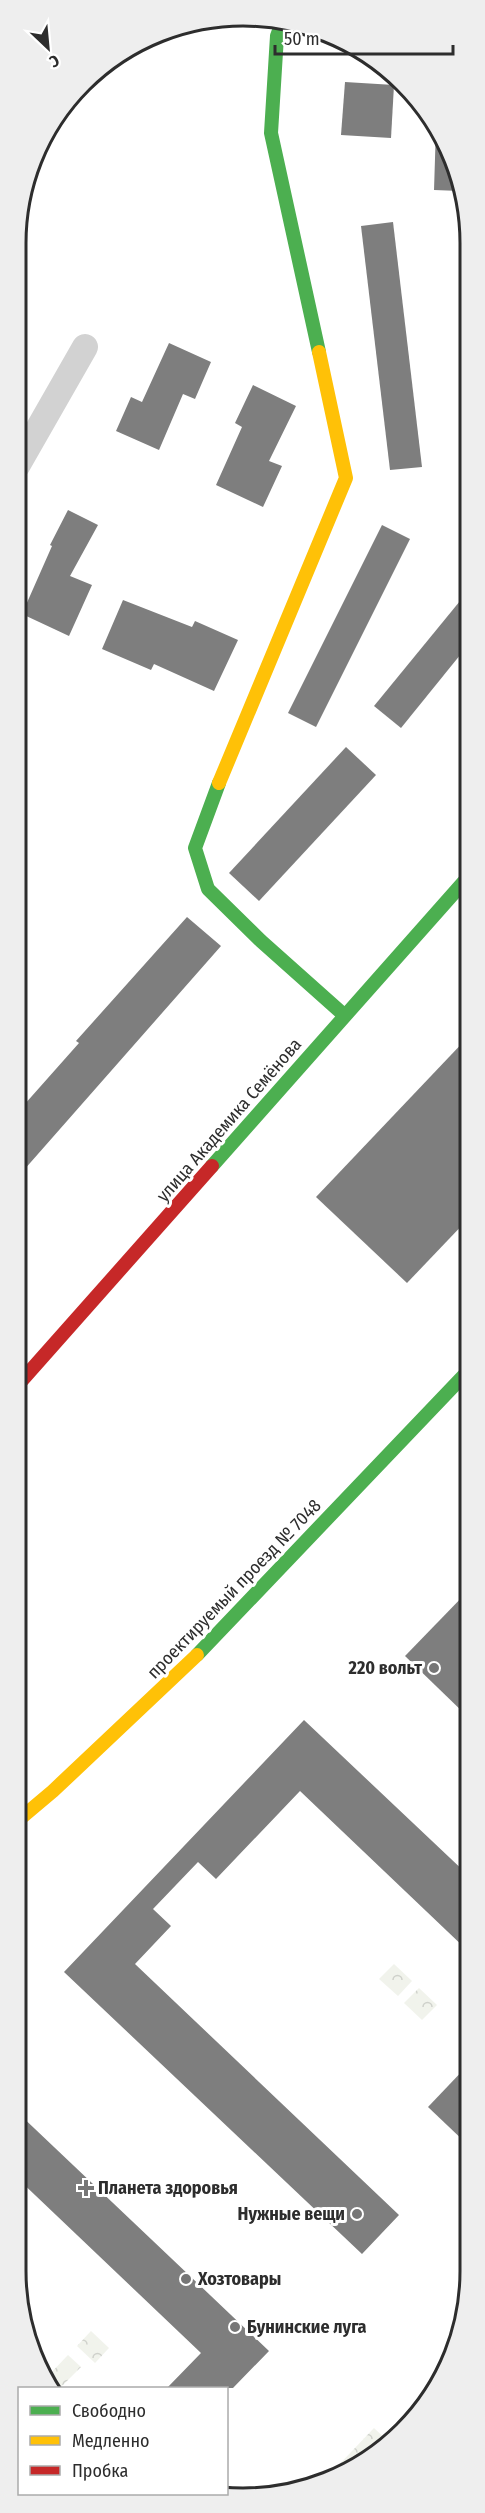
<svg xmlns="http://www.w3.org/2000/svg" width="485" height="2513" viewBox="0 0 485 2513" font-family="'Fira Sans Condensed',sans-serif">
  <defs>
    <pattern id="park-crowns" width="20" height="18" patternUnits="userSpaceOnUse" patternTransform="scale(1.5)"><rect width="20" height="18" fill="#f1f3ec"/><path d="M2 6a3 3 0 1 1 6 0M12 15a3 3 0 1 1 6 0" fill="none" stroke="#cfd1cb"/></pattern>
  </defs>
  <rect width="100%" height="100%" fill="#fff"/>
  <g fill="url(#park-crowns)">
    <path d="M394 1964 412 1981 398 1996 379 1979Z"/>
    <path d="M419 1988 437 2005 422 2020 404 2003Z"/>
    <path d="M91 2331 109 2348 95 2363 77 2346Z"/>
    <path d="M68 2355 81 2367 60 2388H53L46 2378Z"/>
    <path d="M374 2428 390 2443 335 2475 332 2472Z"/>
  </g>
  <g fill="#7e7e7e">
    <path d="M345 82 394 85 391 138 341 135Z"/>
    <path d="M436 127 447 142 460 191 434 190Z"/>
    <path d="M393 222 422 467 390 470 361 226Z"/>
    <path d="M169 343 211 362 195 399 183 394 159 450 116 431 131 397 142 402Z"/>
    <path d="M253 385 296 406 269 461 282 466 263 507 216 485 242 427 235 423Z"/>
    <path d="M68 510 98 525 70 576 92 585 69 636 22 614 52 546 50 545Z"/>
    <path d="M382 525 410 539 316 727 288 713Z"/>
    <path d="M469 590V644L401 728 374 706Z"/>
    <path d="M123 600 192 627 195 621 238 640 214 691 154 664 151 670 102 649Z"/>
    <path d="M346 747 376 775 259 901 229 873Z"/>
    <path d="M187 917 221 946 16 1179V1114L79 1043 76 1041Z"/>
    <path d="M469 1036V1218L407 1283 316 1197Z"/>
    <path d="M469 1590V1633L468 1717 405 1656Z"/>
    <path d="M304 1720 468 1875V1951L300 1791 216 1879 198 1862 153 1909 171 1926 135 1964 399 2215 362 2254 64 1972Z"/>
    <path d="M468 2065V2145L428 2107Z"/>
    <path d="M15 2110 269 2351 233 2388H167L201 2353 15 2176Z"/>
  </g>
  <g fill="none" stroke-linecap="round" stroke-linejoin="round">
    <path stroke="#d2d2d2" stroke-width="26" d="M17 466 85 347"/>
    <g stroke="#4caf50" stroke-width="14">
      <path d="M283 20 277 36 271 133 319 352"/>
      <path d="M219 783 195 848 208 889 261 941 344 1015"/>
      <path d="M212 1166 469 876"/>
      <path d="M197 1655 469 1370"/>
    </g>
    <g stroke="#ffc107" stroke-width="14">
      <path d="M219 783 346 478 319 352"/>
      <path d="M15 1823 53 1791 197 1655"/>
    </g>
    <path stroke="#c62828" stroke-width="14" d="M16 1387 212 1166"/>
  </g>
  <g fill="#767676" stroke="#fff" stroke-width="2">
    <circle cx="434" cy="1668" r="6"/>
    <path d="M83 2179h6v6h6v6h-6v6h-6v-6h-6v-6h6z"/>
    <circle cx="357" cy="2214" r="6"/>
    <circle cx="186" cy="2279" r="6"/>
    <circle cx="235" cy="2327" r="6"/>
  </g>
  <g text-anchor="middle" stroke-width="6" stroke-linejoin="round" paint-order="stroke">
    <g font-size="18" fill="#2d2d2d" stroke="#fff">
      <text transform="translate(229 1120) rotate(-49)" y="6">улица Академика Семёнова</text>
      <text transform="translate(234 1589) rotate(-46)" y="6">проектируемый проезд № 7048</text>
    </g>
    <g font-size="18" font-weight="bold" fill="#2d2d2d" stroke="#fff" text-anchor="start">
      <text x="422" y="1674" text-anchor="end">220 вольт</text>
      <text x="98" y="2194">Планета здоровья</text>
      <text x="345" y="2220" text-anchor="end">Нужные вещи</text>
      <text x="198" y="2285">Хозтовары</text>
      <text x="247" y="2333">Бунинские луга</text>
    </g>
  </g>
  <path d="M0 0H485V2513H0ZM243 26H243A217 217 0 0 1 460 243V2271A217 217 0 0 1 243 2488H243A217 217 0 0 1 26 2271V243A217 217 0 0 1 243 26Z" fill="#eee" fill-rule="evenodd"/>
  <path fill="none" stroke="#2d2d2d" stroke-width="3" d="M243 26H243A217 217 0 0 1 460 243V2271A217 217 0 0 1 243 2488H243A217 217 0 0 1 26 2271V243A217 217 0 0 1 243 26Z"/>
  <rect x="18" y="2387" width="210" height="108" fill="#ffffff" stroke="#ababab" stroke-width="1.5"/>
  <rect x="30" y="2406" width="30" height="9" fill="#4caf50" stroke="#ababab" stroke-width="1.5"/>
  <text x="72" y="2417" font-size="18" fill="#2d2d2d">Свободно</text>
  <rect x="30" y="2436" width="30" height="9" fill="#ffc107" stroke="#ababab" stroke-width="1.5"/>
  <text x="72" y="2447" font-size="18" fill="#2d2d2d">Медленно</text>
  <rect x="30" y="2466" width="30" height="9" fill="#c62828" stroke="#ababab" stroke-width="1.5"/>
  <text x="72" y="2477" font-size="18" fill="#2d2d2d">Пробка</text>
  <g transform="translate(48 48) rotate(154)" stroke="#ffffff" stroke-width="4.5" paint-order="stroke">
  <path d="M0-4.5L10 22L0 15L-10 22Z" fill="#2d2d2d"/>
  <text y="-9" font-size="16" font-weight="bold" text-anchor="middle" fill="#2d2d2d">С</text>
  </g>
  <path d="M275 45v9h178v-9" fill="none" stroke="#2d2d2d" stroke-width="3"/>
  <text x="284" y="45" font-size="18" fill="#2d2d2d" stroke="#ffffff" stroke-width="4.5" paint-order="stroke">50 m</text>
</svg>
